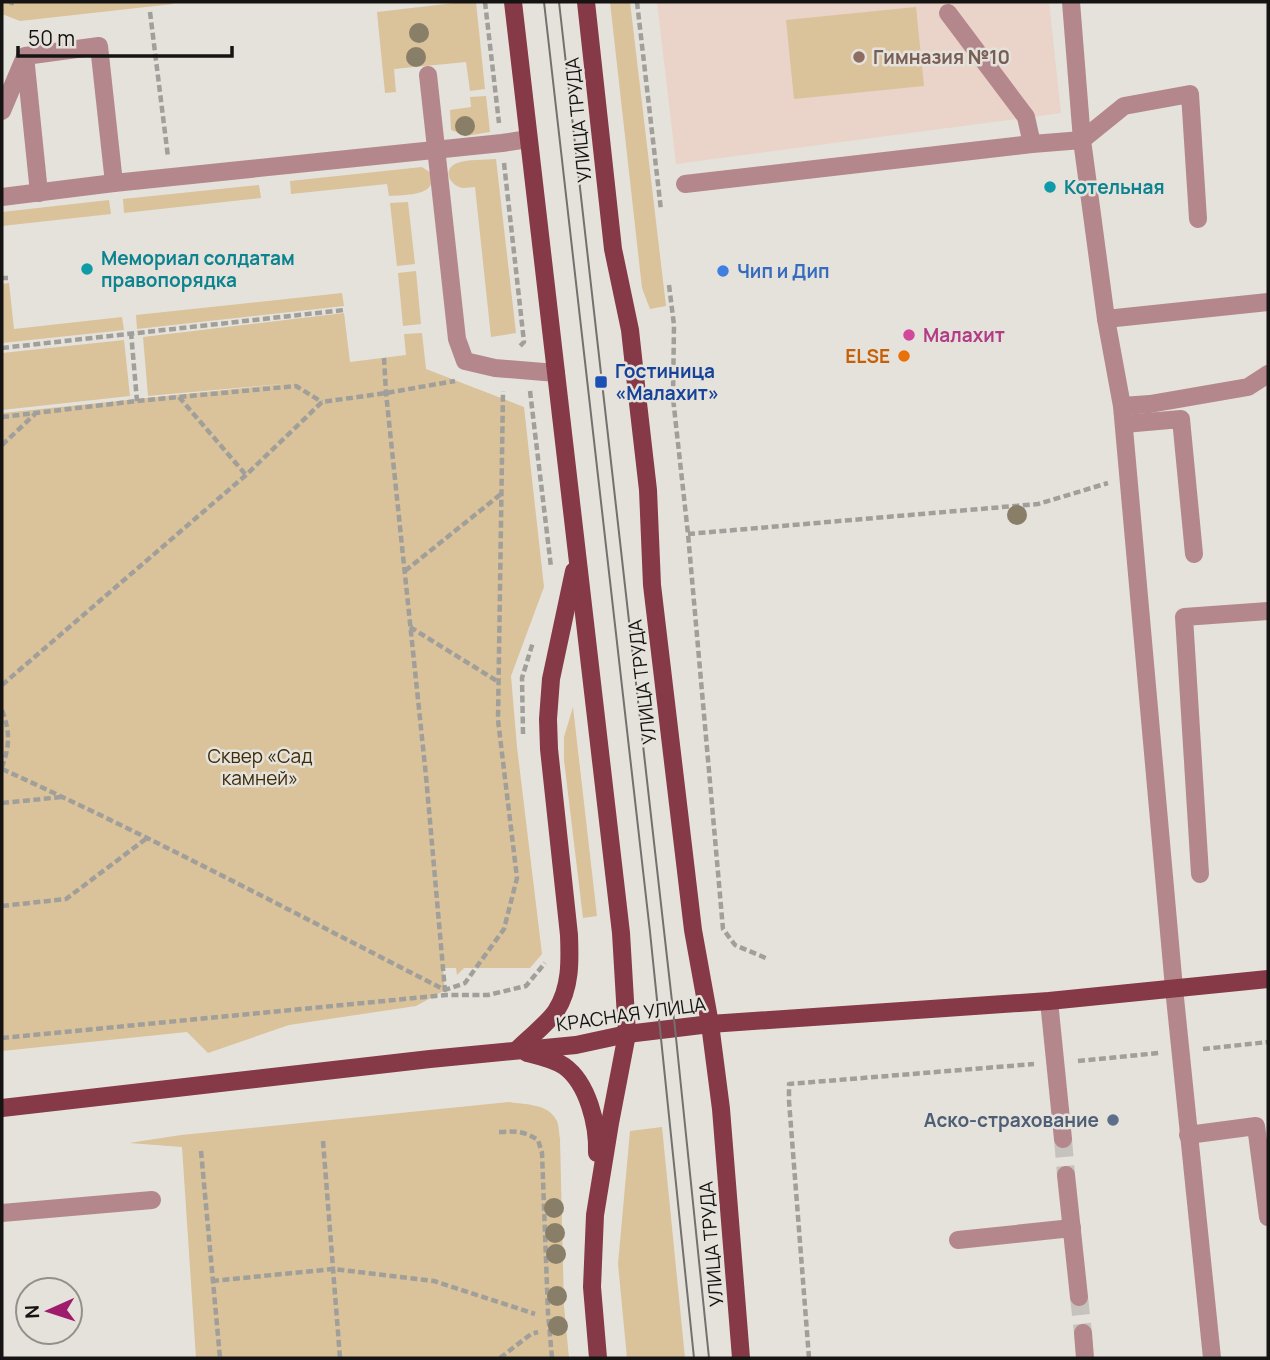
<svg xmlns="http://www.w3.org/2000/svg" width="1270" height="1360" viewBox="0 0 1270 1360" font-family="Manrope,sans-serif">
  <rect width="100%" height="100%" fill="#e5e2dc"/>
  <path fill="#ead3c8" d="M657 2H1049L1061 113 676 164Z"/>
  <g fill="#dac29b">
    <path d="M2 2H173V4L20 21 2 14Z"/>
    <path d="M463 2H476L485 89 470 91 466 62 394 69 396 92 385 93 377 12Z"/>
    <path d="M610 2H630L666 306 650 309 642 288Z"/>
    <path d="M916 7 924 86 794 99 786 20Z"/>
    <path d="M486 96 490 132 466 136 451 130 450 110 471 107 470 97Z"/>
    <path d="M496 159 516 333 491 337 475 187C469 187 463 189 459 187 447 182 444 168 457 163 469 159 484 160 496 159Z"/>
    <path d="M422 167 431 173C432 175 432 182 431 184 427 196 400 195 389 196L387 184 291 194 290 181Z"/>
    <path d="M259 185 261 198 124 213 123 199Z"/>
    <path d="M109 200 111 214 2 226V212Z"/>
    <path d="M408 202 415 264 397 266 390 203Z"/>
    <path d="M416 271 421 324 403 326 398 273Z"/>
    <path d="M9 283 14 329 122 317 124 330 2 343V284Z"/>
    <path d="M342 293 344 306 137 329 136 315Z"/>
    <path d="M344 313 350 362 406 355 404 334 422 333 426 369 524 407 544 587 511 676 517 747 542 954 530 968H464L457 975 456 968H443L445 990 416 1006 289 1025 208 1053 187 1032 2 1051V413L282 384 148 396 143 337Z"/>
    <path d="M124 340 130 396 2 410V353Z"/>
    <path d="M573 707 597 916 583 918 564 760V737Z"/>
    <path d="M509 1102C526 1105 548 1103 557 1121 559 1126 559 1134 560 1139L564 1306 569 1358H196L182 1147 129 1143 181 1135Z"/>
    <path d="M662 1127 685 1358H627L618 1264 630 1131Z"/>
  </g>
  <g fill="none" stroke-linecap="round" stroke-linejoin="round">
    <g stroke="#c6c3be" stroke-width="18" stroke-dasharray="18 9" stroke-linecap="butt">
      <path d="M1063 1139 1066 1175"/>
      <path d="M1079 1297 1083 1333"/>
    </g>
    <g stroke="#a19f9a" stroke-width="4.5" stroke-dasharray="7 3.5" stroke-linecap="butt">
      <path d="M485 2 499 123"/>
      <path d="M637 2 661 210"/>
      <path d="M11 5 12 2"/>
      <path d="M150 12 168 157"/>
      <path d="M504 163 524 342 519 347"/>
      <path d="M2 278H8"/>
      <path d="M669 285 674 325 673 398 688 534 723 929 735 945 768 959"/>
      <path d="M131 332 137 401"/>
      <path d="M2 348 344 310"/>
      <path d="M384 358 386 393 426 776 445 991"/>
      <path d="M530 391 551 567"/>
      <path d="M179 397 246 475"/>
      <path d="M2 417 137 401 296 386 322 402"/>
      <path d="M2 445 35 414"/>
      <path d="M688 534 1038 504 1108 483"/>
      <path d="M405 571 501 494"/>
      <path d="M410 627 497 681"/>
      <path d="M2 685 246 475 322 402 386 393 455 381"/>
      <path d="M2 710C10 732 10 745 2 767"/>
      <path d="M523 734 522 678 533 642"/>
      <path d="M2 769C152 837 298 915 445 990L465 983 504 929 517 878 498 720 503 391"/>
      <path d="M2 803 62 797"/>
      <path d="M2 906 66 899 147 838"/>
      <path d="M2 1038 446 995H488L526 986 545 963"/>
      <path d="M1203 1049 1268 1042"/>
      <path d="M1078 1061 1159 1053"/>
      <path d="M499 1132C516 1131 524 1131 538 1140L542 1153 548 1313 552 1358"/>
      <path d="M323 1141 340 1358"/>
      <path d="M201 1151 220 1358"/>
      <path d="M212 1281 333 1269 434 1281 535 1314"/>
      <path d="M500 1358 531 1334 538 1332"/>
      <path d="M809 1358 789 1101V1084L1034 1064"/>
    </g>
    <g stroke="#b4878c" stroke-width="18">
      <path d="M1071 2 1082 140"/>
      <path d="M948 13 1026 117 1032 144"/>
      <path d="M428 75 457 339 465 361 495 368 556 373"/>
      <path d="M2 111 24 59"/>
      <path d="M1082 140 1124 106 1190 94 1198 219"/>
      <path d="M685 184 1032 144 1082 140 1106 319 1122 406 1174 988 1212 1358"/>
      <path d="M39 193 25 56 99 46 114 183 502 143 528 139"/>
      <path d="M2 197 114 183"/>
      <path d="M1106 319 1268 302"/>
      <path d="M1122 406 1150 404 1248 387 1268 374"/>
      <path d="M1124 424 1181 419 1194 554"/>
      <path d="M1200 874 1184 617 1268 611"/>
      <path d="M1049 1001 1063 1139"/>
      <path d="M1188 1135 1256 1126 1268 1217"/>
      <path d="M1066 1175 1079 1297"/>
      <path d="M2 1213 152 1200"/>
      <path d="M958 1240 1072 1228"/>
      <path d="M1083 1333 1085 1358"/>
    </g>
    <g stroke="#863946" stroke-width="18">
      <path d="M513 2 621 933 627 1034 610 1123 595 1215 592 1287 598 1358"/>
      <path d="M586 2 613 249 630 330 638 403 648 490 652 585 693 930 710 1024 721 1109 741 1358"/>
      <path d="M517 1050C527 1040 549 1022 556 1011 571 988 570 960 569 935L549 749 548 719 551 679 574 571"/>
      <path d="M527 1053C539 1056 553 1059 564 1066 588 1083 598 1125 597 1153"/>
      <path d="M2 1108 430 1059 576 1045 627 1034 710 1024 1049 1001 1268 979"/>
    </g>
    <g stroke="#72716d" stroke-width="2">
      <path d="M544 2 650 932 694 1358"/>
      <path d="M559 2 675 1028 709 1358"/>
    </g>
  </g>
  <g fill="#897e67">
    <circle cx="419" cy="33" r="10"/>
    <circle cx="416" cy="57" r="10"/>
    <circle cx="465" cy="126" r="10"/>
    <circle cx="1017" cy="515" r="10"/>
    <circle cx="554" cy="1208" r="10"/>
    <circle cx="555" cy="1233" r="10"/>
    <circle cx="556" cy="1254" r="10"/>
    <circle cx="557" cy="1296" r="10"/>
    <circle cx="558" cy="1326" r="10"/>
  </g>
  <circle fill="#8d6e63" stroke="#e5e2dc" stroke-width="2.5" cx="859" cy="57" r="7"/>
  <g fill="#0f9aa8" stroke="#e5e2dc" stroke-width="2.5">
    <circle cx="1050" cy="187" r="7"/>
    <circle cx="87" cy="269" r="7"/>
  </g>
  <circle fill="#3f7fe0" stroke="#e5e2dc" stroke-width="2.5" cx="723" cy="271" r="7"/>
  <circle fill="#d1479c" stroke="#e5e2dc" stroke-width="2.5" cx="909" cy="335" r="7"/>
  <circle fill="#e8710a" stroke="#e5e2dc" stroke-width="2.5" cx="904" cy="356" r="7"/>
  <rect fill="#1a4fb4" stroke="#e5e2dc" stroke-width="2.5" x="594" y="375" width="14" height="14" rx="3.5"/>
  <circle fill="#5c6f8a" stroke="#e5e2dc" stroke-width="2.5" cx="1113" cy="1120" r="7"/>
  <g text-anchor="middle" stroke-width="5" stroke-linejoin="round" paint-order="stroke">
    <g font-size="19" font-weight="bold" fill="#785e54" stroke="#e5e2dc" text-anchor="start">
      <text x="873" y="64">Гимназия №10</text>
    </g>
    <g font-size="19" fill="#151412" stroke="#e5e2dc">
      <text transform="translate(578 120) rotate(-96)" y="7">УЛИЦА ТРУДА</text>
      <text transform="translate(642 682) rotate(-97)" y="7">УЛИЦА ТРУДА</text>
      <text transform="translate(631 1014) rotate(-8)" y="7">КРАСНАЯ УЛИЦА</text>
      <text transform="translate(711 1244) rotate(-95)" y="7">УЛИЦА ТРУДА</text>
    </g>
    <g font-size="19" font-weight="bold" fill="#0d838f" stroke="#e5e2dc" text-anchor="start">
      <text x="1064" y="194">Котельная</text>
      <text x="101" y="265">Мемориал солдатам<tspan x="101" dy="22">правопорядка</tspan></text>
    </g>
    <g font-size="19" font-weight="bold" fill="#366cbe" stroke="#e5e2dc" text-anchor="start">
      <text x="737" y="278">Чип и Дип</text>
    </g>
    <g font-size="19" font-weight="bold" fill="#b23c85" stroke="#e5e2dc" text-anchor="start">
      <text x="923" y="342">Малахит</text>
    </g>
    <g font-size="19" font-weight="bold" fill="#c56008" stroke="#e5e2dc" text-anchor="end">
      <text x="890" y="363">ELSE</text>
    </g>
    <g font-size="19" font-weight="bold" fill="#164399" stroke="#e5e2dc" text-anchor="start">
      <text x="615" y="378">Гостиница<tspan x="615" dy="22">«Малахит»</tspan></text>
    </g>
    <g font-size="19" fill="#3e2c08" stroke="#e5e2dc">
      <text x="260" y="763">Сквер «Сад<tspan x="260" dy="22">камней»</tspan></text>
    </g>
    <g font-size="19" font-weight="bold" fill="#4e5e75" stroke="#e5e2dc" text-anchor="end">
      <text x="1099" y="1127">Аско-страхование</text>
    </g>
  </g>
  <rect width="1270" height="1360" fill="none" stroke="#151412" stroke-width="7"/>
  <g transform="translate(49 1311) rotate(267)"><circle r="33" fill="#e5e2dc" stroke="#92908b" stroke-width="2"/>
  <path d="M0-5L12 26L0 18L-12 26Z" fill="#9f1c6c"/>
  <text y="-10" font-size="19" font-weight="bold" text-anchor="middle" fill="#151412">N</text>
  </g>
  <path d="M18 46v10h214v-10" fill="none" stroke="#151412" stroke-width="3.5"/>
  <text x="28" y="46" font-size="21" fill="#151412" stroke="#e5e2dc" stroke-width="5" paint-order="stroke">50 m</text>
</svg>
